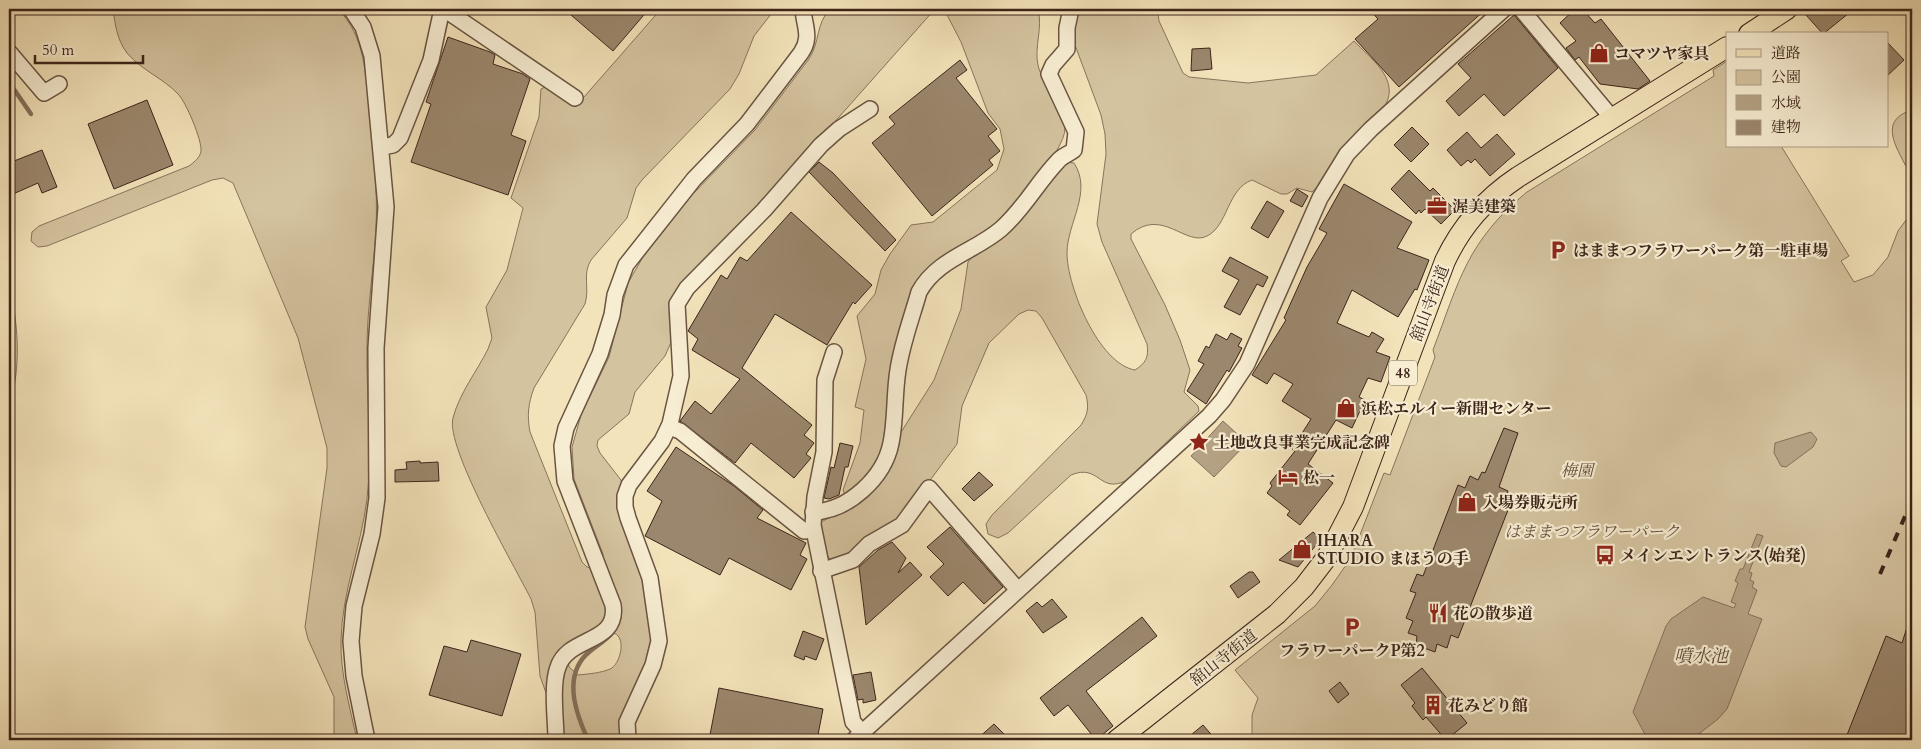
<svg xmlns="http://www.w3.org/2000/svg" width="1921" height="749" viewBox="0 0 1921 749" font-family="Cardo,'Noto Serif JP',serif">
  <rect width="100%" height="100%" fill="#f3e3ba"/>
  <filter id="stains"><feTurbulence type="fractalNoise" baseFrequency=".004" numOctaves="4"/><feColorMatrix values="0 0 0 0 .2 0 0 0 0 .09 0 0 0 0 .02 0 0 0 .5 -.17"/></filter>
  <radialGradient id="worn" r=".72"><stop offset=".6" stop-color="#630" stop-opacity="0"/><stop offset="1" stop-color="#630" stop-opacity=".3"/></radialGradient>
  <g fill="#d4c39f" stroke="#88745c" fill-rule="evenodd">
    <path d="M113 9H338C365 36 366 75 369 111 373 150 378 189 376 228 374 268 367 308 367 348 366 398 373 449 367 499 361 547 342 592 341 640 340 673 350 708 357 740H334V697L308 639 305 627 327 468V448L298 338 233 183 223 178 212 180 47 246 38 247 31 241 32 232 39 226 189 166C194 162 200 158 201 151 202 140 186 102 178 94 163 78 141 70 127 53 117 40 115 24 113 9Z"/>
    <path d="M661 9H775L754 36 739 74 730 89 642 180 636 188 627 218 591 260C582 274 590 289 585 304L534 388C528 404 527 416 530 432L582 562 587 567 593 569 603 561V554L574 479 572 447 581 415 609 357 628 283 643 257 692 195 755 130 809 59C820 42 816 23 830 9H935L760 206 683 284 672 340 665 356 635 392 629 414 598 440 597 446 600 453 621 480 641 567 654 641 623 740H563L540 676 535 612 531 599C515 567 445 447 453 418 459 394 477 371 488 349L492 338 486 307 507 270 523 208 511 198 539 117 541 89 547 86 577 102 584 97ZM614 633C627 638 620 665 610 669 601 673 588 674 578 675L569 667 568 660Z"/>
    <path d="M944 9H1038C1043 28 1034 47 1038 65 1043 87 1064 106 1065 128 1066 151 1006 219 986 231 959 248 929 260 913 289L885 444C876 464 863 481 845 495L843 490 860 443 864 410 855 407 866 359 857 316 875 294 881 270 890 254 911 225 933 222 997 170 1004 149 1000 129 988 113 961 42Z"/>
    <path d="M1077 9H1163L1158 14 1159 21 1183 73 1189 77 1248 83 1316 75 1354 41C1370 58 1399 78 1386 104L1340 149 1316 188 1312 192 1297 188 1287 194H1281L1252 180C1227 189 1228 226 1207 236 1186 247 1162 207 1131 234V239L1165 305 1180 340 1190 370 1184 392 1198 406 1199 411 1127 480C1099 495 1100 463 1071 475L1008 533 998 538 988 534 986 524 992 515 1081 425C1088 414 1089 407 1086 395L1042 318 1036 311 1028 310 1019 314 989 343 962 406 957 444 902 518 853 553 832 561 825 553 821 522 855 505 934 380 961 309 968 262 973 256 1031 207 1067 162 1074 163C1093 192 1067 223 1067 253 1067 287 1099 364 1135 370 1146 363 1149 357 1147 344L1102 242 1097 224 1106 154 1105 134 1101 115 1075 45 1073 33Z"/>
    <path d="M1727 61V146H1781L1849 256 1841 261 1854 282 1873 275 1888 257 1898 231 1912 212V740H1252V715L1258 698 1235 670 1315 606 1332 585 1351 558 1384 473 1390 475 1435 357 1433 350C1459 281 1467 241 1527 192L1714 76 1713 70Z"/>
    <path d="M1912 110V179C1904 157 1872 122 1912 110Z"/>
    <path d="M9 284C18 322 22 368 9 405Z"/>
  </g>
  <g fill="#b5a284" stroke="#85705a">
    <path d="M1223 421 1247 443 1214 477 1191 456Z"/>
    <path d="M1811 432 1817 439 1813 447 1786 467 1781 466 1774 453 1775 443Z"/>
    <path d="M1757 534 1763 536 1749 572 1752 573 1750 580 1754 582 1752 587 1757 590 1748 614 1762 619 1727 709 1718 719 1691 740H1648L1633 712 1666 626 1671 619 1703 597 1734 608 1736 604 1731 602 1738 583 1735 581 1740 569H1743Z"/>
  </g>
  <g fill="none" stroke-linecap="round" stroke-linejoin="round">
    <g stroke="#85705a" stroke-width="4.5">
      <path d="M9 82 31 114"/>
      <path d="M588 740C577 716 564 682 583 658 591 648 604 643 613 632"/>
    </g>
  </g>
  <g fill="#9b876d" stroke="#3c241a">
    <path d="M564 9H649L613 51Z"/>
    <path d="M1369 9H1486L1399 87 1355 39 1378 19Z"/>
    <path d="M1575 9H1582L1595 23 1601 19 1650 81 1638 89 1600 84 1579 57 1575 60 1566 48 1576 41 1560 23Z"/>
    <path d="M1813 9H1854L1823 34 1806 15Z"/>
    <path d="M1514 15 1558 68 1504 116 1484 94 1459 116 1446 101 1471 78 1458 64Z"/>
    <path d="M448 37 490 52 495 55 493 64 523 74 530 79 511 135 526 141 508 195 411 162 431 104 426 102Z"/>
    <path d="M1887 42 1904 60 1887 76Z"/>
    <path d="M1210 48 1212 69 1191 71 1192 49Z"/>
    <path d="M960 60 967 70 956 78 997 129 988 136 1000 151 989 160 993 165 932 216 872 143 895 124 889 117Z"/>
    <path d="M147 100 173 165 114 189 88 124Z"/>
    <path d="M1412 127 1429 144 1411 162 1394 145Z"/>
    <path d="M1467 132 1481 148 1497 134 1515 154 1490 176 1475 159 1471 163 1468 160 1461 166 1447 150Z"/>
    <path d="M42 150 57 187 42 193 38 183 13 194 9 184V163Z"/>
    <path d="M819 162 833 173 896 240 885 251 809 172Z"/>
    <path d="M1409 170 1430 191 1433 188 1455 210 1441 224 1425 209 1421 213 1419 210 1416 214 1391 189Z"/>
    <path d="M1344 184 1412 222 1397 248 1429 260 1417 290 1415 289 1398 317 1352 290 1337 323 1369 337 1372 332 1384 339 1376 352 1390 357 1381 382 1368 378 1359 397 1365 400 1352 428 1336 420 1308 464 1333 483 1300 525 1287 515 1290 511 1267 493 1272 486 1270 483 1295 451 1292 449 1311 419 1282 401 1293 384 1274 373 1267 384 1252 375 1286 320 1284 318 1307 267 1327 233 1319 229Z"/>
    <path d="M1297 189 1308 196 1302 207 1290 201Z"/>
    <path d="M1267 201 1284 211 1268 238 1251 228Z"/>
    <path d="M791 212 872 285 855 304 853 302 827 345 775 314 742 368 812 425 804 435 814 443 806 454 811 458 794 478 751 443 735 463 680 421 695 401 711 414 740 379 692 350 698 339 688 331 721 275 727 279 740 257 747 261Z"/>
    <path d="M1230 257 1268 277 1263 287 1257 284 1240 315 1224 307 1239 280 1222 271Z"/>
    <path d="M1231 333 1242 339 1238 346 1242 348 1229 372 1227 370 1206 404 1187 391 1204 364 1198 361 1206 346 1209 348 1216 334 1227 340Z"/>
    <path d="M1504 428 1518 433 1499 487 1508 491 1503 502 1510 505 1458 638 1451 635 1447 648 1437 644 1435 652 1416 645 1417 636 1408 633 1413 621 1406 618 1416 593 1410 591 1417 574 1423 576 1458 485 1465 488 1470 476 1478 480 1482 472 1485 473Z"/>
    <path d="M840 443 853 446 848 467H845L839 495 829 499 824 498 831 467 834 468Z"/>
    <path d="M676 447 734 486 763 510 757 518 806 543 800 555 807 559 791 590 729 558 720 575 645 536 662 501 647 491Z"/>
    <path d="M420 461V463L438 462 439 481 395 482V470L407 469 406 462Z"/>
    <path d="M979 472 993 485 974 501 962 489Z"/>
    <path d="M950 527 1003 587 984 604 963 582 948 596 930 577 944 564 927 547Z"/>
    <path d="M1313 532 1321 539 1298 567 1279 560Z"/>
    <path d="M892 542 906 558 898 573 910 562 922 575 866 625 859 567 878 550Z"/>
    <path d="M1249 572H1253L1260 582 1238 598 1230 586Z"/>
    <path d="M1052 599 1067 617 1043 633 1026 611 1037 602 1042 607Z"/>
    <path d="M1142 617 1157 636 1086 691 1113 726 1096 740 1068 705 1054 716 1040 698Z"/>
    <path d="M1910 618H1912V740H1845L1886 636 1902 643Z"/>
    <path d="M803 631 824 639 816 660 805 656 804 660 794 656Z"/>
    <path d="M471 640 521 654 502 716 429 695 444 646 467 652Z"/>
    <path d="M1422 668 1467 723 1446 740 1426 717 1423 720 1412 706 1415 703 1401 685Z"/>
    <path d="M871 672 876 700 863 703V699L858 700 853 675Z"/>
    <path d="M1340 682 1349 694 1338 703 1329 691Z"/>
    <path d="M719 688 823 709 817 740H709Z"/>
    <path d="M994 724 1010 740H976Z"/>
    <path d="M1203 725 1216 740H1185Z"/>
  </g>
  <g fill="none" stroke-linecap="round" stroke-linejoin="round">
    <defs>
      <g id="minor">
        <path d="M351 9 363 27 372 56 386 207 376 348 377 498 372 534 354 606 351 641 354 676 367 740"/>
        <path d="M444 9 575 98"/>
        <path d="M1521 9 1612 118"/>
        <path d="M9 52 44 93 59 84"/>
        <path d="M382 147 393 145 400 138 431 60 442 9"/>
        <path d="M834 352 825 380 824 452 815 497 813 525 853 722 862 732"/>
        <path d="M669 427 680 431 804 531 813 530"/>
        <path d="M813 512C848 511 884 478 891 443 896 419 894 394 898 370 902 343 912 317 919 292 937 259 974 252 1001 229 1024 209 1037 183 1058 161 1062 156 1069 154 1074 150L1076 132 1049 74 1053 65 1067 49V28L1071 9"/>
        <path d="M821 571 853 560 869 544 902 525 929 488 1018 590"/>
        <path d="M556 740C556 720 551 686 558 667 568 636 619 644 613 605L565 481 562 446 566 428 600 354 612 315 615 295 626 265 694 179 747 124 801 53C812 37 804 26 803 9"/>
        <path d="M628 740 627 722 653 665 659 641 650 578 628 518 625 507V496L629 485 662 441 670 424 681 376 677 304 687 288 764 210 821 145 839 129 870 109"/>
        <path d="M854 740 1209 416 1223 400 1247 364 1320 198 1347 154 1371 129 1504 9"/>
      </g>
      <g id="major">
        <path d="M1749 34 1787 9"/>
        <path d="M1117 740 1277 614 1304 587 1327 557 1353 507 1445 261C1462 225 1485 199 1518 177L1727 47"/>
      </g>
    </defs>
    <use href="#minor" stroke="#6a5442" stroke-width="18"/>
    <use href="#major" stroke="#3c241a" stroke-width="22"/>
    <use href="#minor" stroke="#f7edd2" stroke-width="15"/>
    <use href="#major" stroke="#f3e3ba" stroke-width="20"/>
    <path stroke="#3c241a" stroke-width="4" stroke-dasharray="9 9" stroke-linecap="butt" d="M1880 574 1912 500"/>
  </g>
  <defs>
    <symbol id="shop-bare" viewBox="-9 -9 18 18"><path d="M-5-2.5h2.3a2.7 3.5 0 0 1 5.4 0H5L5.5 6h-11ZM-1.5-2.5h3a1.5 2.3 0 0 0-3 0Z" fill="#8f2418" stroke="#f7edd2" stroke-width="2.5" paint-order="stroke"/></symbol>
    <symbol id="office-bare" viewBox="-9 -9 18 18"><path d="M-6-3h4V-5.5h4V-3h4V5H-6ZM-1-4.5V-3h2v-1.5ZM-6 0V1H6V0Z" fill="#8f2418" stroke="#f7edd2" stroke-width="2.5" paint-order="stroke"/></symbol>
    <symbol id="parking-bare" viewBox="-9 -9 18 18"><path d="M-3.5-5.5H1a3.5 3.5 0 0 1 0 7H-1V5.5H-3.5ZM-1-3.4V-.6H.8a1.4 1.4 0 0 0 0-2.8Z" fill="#8f2418" stroke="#f7edd2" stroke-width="2.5" paint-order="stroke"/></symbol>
    <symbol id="sight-bare" viewBox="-9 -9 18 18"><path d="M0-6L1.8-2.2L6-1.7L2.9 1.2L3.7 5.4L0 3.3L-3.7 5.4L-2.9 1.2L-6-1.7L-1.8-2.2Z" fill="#8f2418" stroke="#f7edd2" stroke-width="2.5" paint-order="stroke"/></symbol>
    <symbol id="hotel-bare" viewBox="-9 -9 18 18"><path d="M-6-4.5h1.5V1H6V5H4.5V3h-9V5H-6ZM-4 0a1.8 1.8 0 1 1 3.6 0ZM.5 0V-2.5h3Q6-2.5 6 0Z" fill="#8f2418" stroke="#f7edd2" stroke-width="2.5" paint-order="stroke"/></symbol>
    <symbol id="bus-bare" viewBox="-9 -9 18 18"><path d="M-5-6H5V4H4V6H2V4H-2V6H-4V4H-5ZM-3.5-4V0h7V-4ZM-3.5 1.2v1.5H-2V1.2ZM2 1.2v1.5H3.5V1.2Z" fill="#8f2418" stroke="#f7edd2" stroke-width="2.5" paint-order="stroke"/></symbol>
    <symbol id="restaurant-bare" viewBox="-9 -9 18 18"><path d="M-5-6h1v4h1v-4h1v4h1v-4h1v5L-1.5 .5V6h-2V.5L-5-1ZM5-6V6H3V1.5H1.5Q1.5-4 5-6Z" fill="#8f2418" stroke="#f7edd2" stroke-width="2.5" paint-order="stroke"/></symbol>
    <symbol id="building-bare" viewBox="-9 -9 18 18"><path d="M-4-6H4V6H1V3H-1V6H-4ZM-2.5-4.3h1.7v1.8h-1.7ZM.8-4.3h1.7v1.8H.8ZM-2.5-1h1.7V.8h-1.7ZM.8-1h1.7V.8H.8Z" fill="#8f2418" stroke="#f7edd2" stroke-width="2.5" paint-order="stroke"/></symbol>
  </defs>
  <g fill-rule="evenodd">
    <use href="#shop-bare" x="1585" y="39" width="28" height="28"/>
    <use href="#office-bare" x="1423" y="192" width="28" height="28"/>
    <use href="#parking-bare" x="1544" y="236" width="28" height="28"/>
    <use href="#shop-bare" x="1332" y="394" width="28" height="28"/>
    <use href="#sight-bare" x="1185" y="428" width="28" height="28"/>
    <use href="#hotel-bare" x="1274" y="463" width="28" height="28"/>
    <use href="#shop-bare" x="1453" y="488" width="28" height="28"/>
    <use href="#shop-bare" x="1288" y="535" width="28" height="28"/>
    <use href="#bus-bare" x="1591" y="541" width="28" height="28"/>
    <use href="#restaurant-bare" x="1424" y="599" width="28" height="28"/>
    <use href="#parking-bare" x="1338" y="613" width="28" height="28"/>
    <use href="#building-bare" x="1419" y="691" width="28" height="28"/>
  </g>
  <g text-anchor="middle" stroke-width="4.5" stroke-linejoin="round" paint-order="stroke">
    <rect fill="#f7edd2" stroke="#746051" stroke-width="1" x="1389" y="360.5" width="28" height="25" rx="4"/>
    <g font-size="15" font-weight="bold" fill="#3c241a">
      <text x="1403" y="378">48</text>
    </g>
    <g font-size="16" font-weight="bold" fill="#3c241a" stroke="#f7edd2" text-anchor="start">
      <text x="1614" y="59">コマツヤ家具</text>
      <text x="1452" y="212">渥美建築</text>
      <text x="1573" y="256">はままつフラワーパーク第一駐車場</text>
      <text x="1361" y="414">浜松エルイー新聞センター</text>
      <text x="1214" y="448">土地改良事業完成記念碑</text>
      <text x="1303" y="483">松一</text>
      <text x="1482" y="508">入場券販売所</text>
      <text x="1317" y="546">IHARA<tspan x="1317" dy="18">STUDIO まほうの手</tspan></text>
      <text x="1620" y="561">メインエントランス(始発)</text>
      <text x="1453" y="619">花の散歩道</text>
      <text x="1352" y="656" text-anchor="middle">フラワーパークP第2</text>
      <text x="1448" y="711">花みどり館</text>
    </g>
    <g font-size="16" fill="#3c241a" stroke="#f7edd2">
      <text transform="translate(1429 303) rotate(-69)" y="6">舘山寺街道</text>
      <text transform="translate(1223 657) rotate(-38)" y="6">舘山寺街道</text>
    </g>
    <g font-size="16" font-style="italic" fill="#624c3b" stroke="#f7edd2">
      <text x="1577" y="476">梅園</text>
      <text x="1592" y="537">はままつフラワーパーク</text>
    </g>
    <g font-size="18" font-style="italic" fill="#604a3a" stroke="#f7edd2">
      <text x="1701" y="662">噴水池</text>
    </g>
  </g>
  <rect width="1921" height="749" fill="none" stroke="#f3e3ba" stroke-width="30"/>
  <rect x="10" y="10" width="1901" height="729" fill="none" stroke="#3c241a" stroke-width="2.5"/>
  <rect x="15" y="15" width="1891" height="719" fill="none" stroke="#3c241a"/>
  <rect x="1726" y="32" width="162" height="115" fill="#f7edd2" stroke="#ac9d88"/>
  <rect x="1736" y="49" width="25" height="8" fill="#f3e3ba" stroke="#ac9d88"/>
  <text x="1771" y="58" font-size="15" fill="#3c241a">道路</text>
  <rect x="1736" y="70" width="25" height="15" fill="#d4c39f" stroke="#ac9d88"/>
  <text x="1771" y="82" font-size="15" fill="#3c241a">公園</text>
  <rect x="1736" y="95" width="25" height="15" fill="#b5a284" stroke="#ac9d88"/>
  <text x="1771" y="108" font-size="15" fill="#3c241a">水域</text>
  <rect x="1736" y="120" width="25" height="15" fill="#9b876d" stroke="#ac9d88"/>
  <text x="1771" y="132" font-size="15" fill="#3c241a">建物</text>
  <path d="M35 55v8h108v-8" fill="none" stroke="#3c241a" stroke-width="2.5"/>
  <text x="42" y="55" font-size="15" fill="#3c241a" stroke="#f7edd2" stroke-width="4" paint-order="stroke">50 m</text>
  <rect width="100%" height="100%" filter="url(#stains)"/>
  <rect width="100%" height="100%" fill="url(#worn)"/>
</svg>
